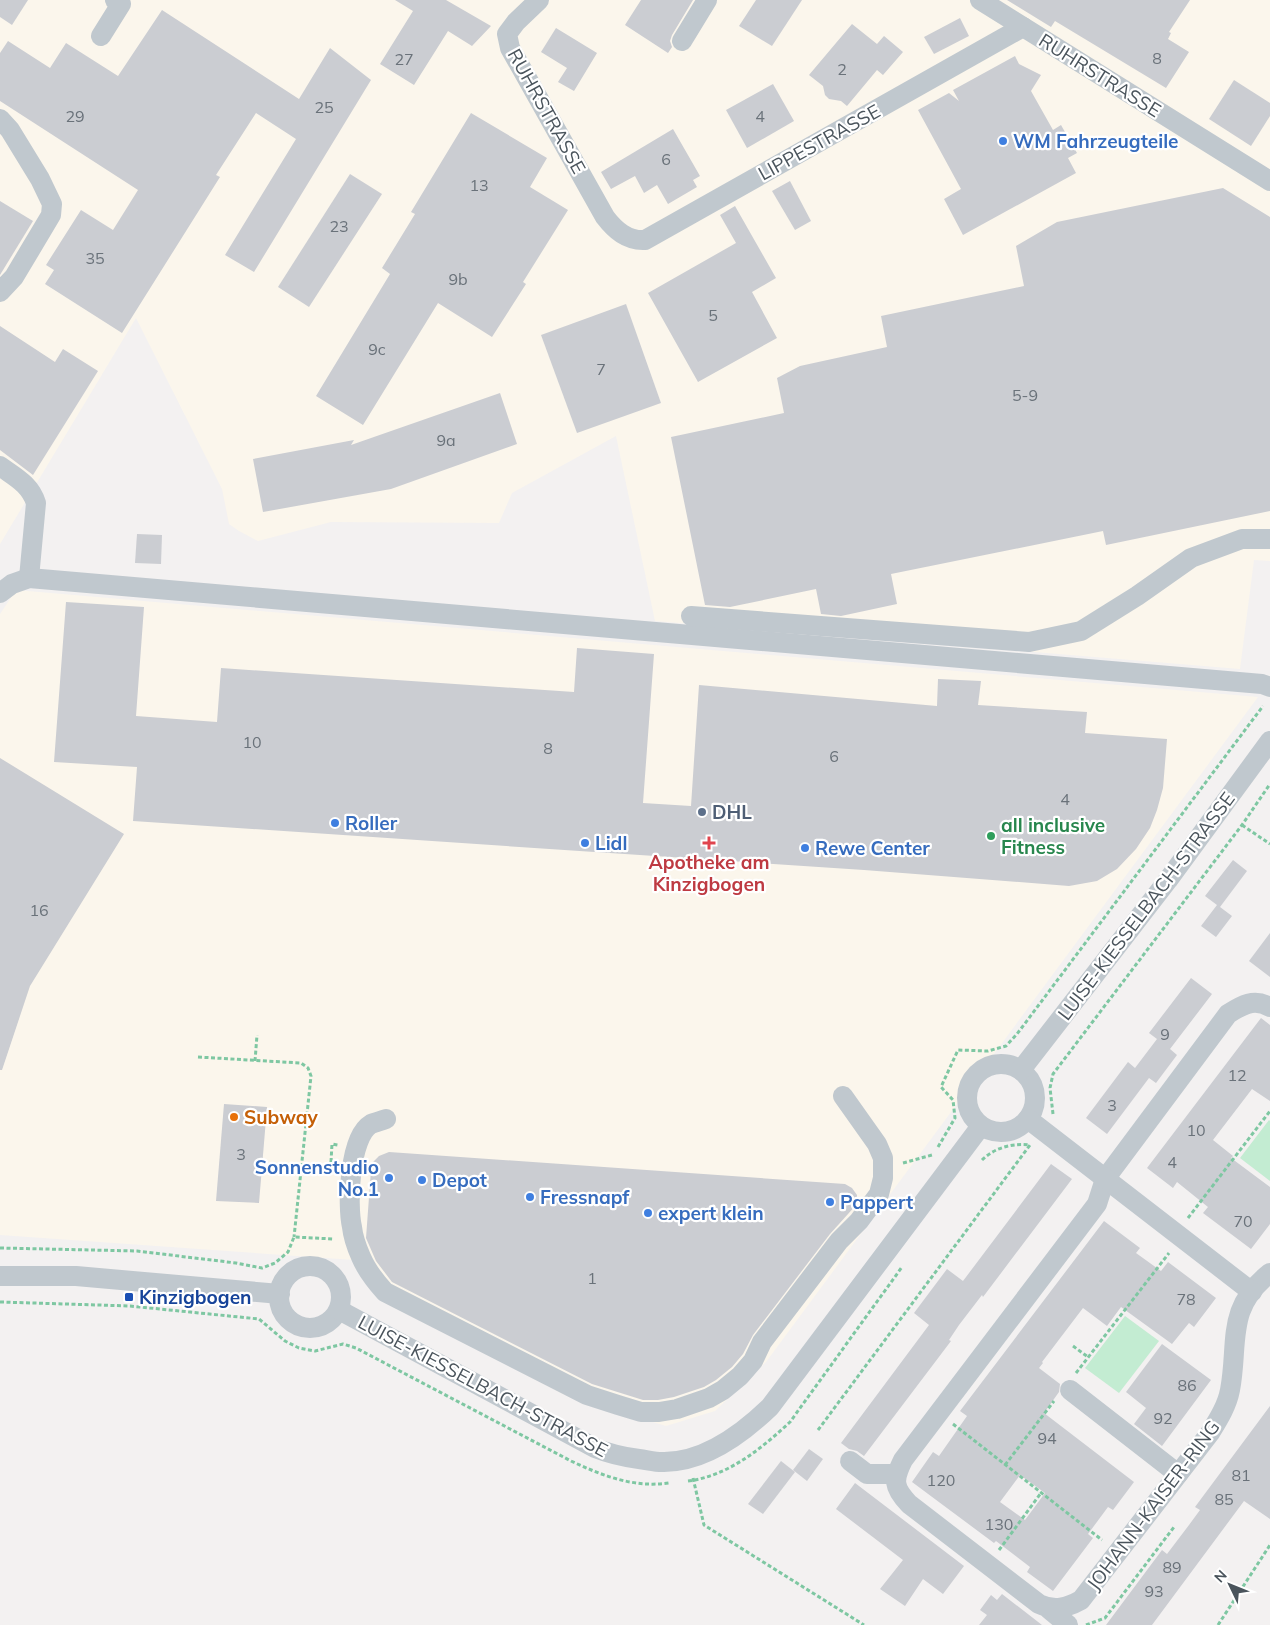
<svg xmlns="http://www.w3.org/2000/svg" width="1270" height="1625" viewBox="0 0 1270 1625" font-family="Mulish,sans-serif">
  <rect width="100%" height="100%" fill="#f3f1f1"/>
  <g fill="#fbf6ec">
    <path d="M0 0H1270V561L1254 560 1240 669 655 621 616 436 512 493 499 523 331 522 258 541 239 531 229 524 222 489 136 318 0 544Z"/>
    <path d="M16 590 1258 697 766 1362 715 1411 666 1426 565 1395 375 1295 354 1260 0 1235V614Z"/>
  </g>
  <g fill="#c3ecd2">
    <path d="M1269 1120 1270 1121V1181L1240 1158Z"/>
    <path d="M1125 1316 1159 1341 1119 1393 1085 1368Z"/>
  </g>
  <g fill="#cbcdd2" fill-rule="evenodd">
    <path d="M0 0H28L12 25 0 17Z"/>
    <path d="M395 0H446L491 26 472 46 448 31 414 85 380 64 413 11Z"/>
    <path d="M641 0H693L672 35 670 41 672 47 668 53 625 25Z"/>
    <path d="M756 0H802L772 46 739 26Z"/>
    <path d="M1007 0H1190L1169 32 1171 33 1168 39 1189 52 1166 88 1055 21 1051 27Z"/>
    <path d="M162 10 299 99 330 48 371 80 254 272 225 255 296 139 256 113 216 175 220 177 122 333 45 284 54 270 46 265 81 210 113 230 138 190 0 101V53L8 41 50 68 66 43 118 76Z"/>
    <path d="M960 18 969 36 934 54 924 37Z"/>
    <path d="M852 24 877 44 884 36 903 52 883 75 877 70 847 106 841 101 829 99 825 95 823 86 809 75Z"/>
    <path d="M556 28 597 53 574 91 558 82 567 68 541 52Z"/>
    <path d="M1015 56 1019 64 1041 75 1031 91 1053 130 1061 125 1077 153 1068 158 1076 173 963 235 944 199 961 189 918 110 949 93 959 101 953 90Z"/>
    <path d="M1234 80 1270 103V116L1251 146 1209 119Z"/>
    <path d="M773 84 794 121 747 148 726 110Z"/>
    <path d="M471 113 547 158 530 187 568 210 523 282 526 284 492 337 438 303 363 425 316 396 390 274 382 268 415 214 411 212Z"/>
    <path d="M673 129 700 176 693 180 697 187 668 204 657 185 644 193 635 176 611 189 601 172Z"/>
    <path d="M350 174 382 194 309 307 278 287Z"/>
    <path d="M790 181 811 221 795 230 772 191Z"/>
    <path d="M1223 188 1270 217V511L1106 545 1103 531 891 574 897 604 841 616 821 614 816 589 730 607 705 605 671 437 784 413 777 378 800 366 887 347 881 316 1024 286 1016 246 1057 222Z"/>
    <path d="M0 201 33 221 0 275Z"/>
    <path d="M735 206 776 278 752 292 777 338 698 382 648 293 736 243 720 215Z"/>
    <path d="M626 304 661 403 577 433 541 335Z"/>
    <path d="M0 326 55 362 63 349 98 371 33 475 0 450Z"/>
    <path d="M500 393 517 444 391 489 263 512 253 459 354 440 351 445Z"/>
    <path d="M137 534 162 535 161 564 135 563Z"/>
    <path d="M66 602 144 607 136 716 217 722 221 668 574 692 577 648 654 654 643 803 691 806 699 685 937 706 938 679 981 681 978 705 1087 712 1085 733 1167 739 1163 788 1157 810 1150 828 1136 849 1117 869 1097 881 1069 886 864 870 133 821 137 767 54 762Z"/>
    <path d="M0 758 124 834 30 986 2 1070H0Z"/>
    <path d="M1233 860 1247 871 1220 907 1232 916 1216 937 1201 926 1217 905 1205 896Z"/>
    <path d="M1270 933V977L1249 961Z"/>
    <path d="M1191 978 1212 994 1170 1049 1177 1055 1156 1083 1149 1078 1107 1134 1086 1118 1128 1062 1135 1068 1157 1039 1149 1033Z"/>
    <path d="M1261 1018 1270 1025V1101L1252 1089 1213 1140 1233 1156 1231 1158 1270 1187V1224L1251 1249 1203 1213 1208 1207 1177 1182 1173 1188 1147 1168Z"/>
    <path d="M224 1104 267 1107 259 1203 216 1201Z"/>
    <path d="M389 1152 845 1184 852 1188 857 1195V1204L830 1234 753 1335 743 1354 732 1367 716 1380 704 1387 674 1397 658 1400H643L592 1384 392 1282 376 1261 366 1238 371 1170 373 1162 379 1156Z"/>
    <path d="M1051 1164 1072 1179 983 1297 982 1295 959 1325 949 1340 951 1341 864 1456 857 1451 849 1449 841 1443 929 1325 914 1313 947 1269 963 1281Z"/>
    <path d="M1104 1221 1140 1248 1136 1253 1161 1271 1168 1262 1216 1298 1194 1327 1189 1323 1172 1344 1121 1307 1107 1326 1083 1308 1042 1362 1043 1363 1039 1368 1060 1384 1059 1392 1044 1413 1134 1482 1113 1510 1108 1507 1088 1534 1093 1538 1053 1591 1027 1572 1030 1567 996 1541 994 1543 912 1482 933 1452 939 1456 967 1416 960 1411ZM1020 1475 1045 1493 1025 1520 1000 1502Z"/>
    <path d="M1162 1344 1211 1380 1162 1446 1134 1424 1146 1408 1126 1392Z"/>
    <path d="M1270 1406V1519L1244 1501 1152 1625H1106L1162 1550 1167 1554 1189 1525 1200 1510 1195 1507Z"/>
    <path d="M809 1449 823 1459 807 1481 793 1470Z"/>
    <path d="M781 1461 795 1472 763 1514 748 1504Z"/>
    <path d="M855 1483 964 1566 943 1594 923 1579 905 1606 880 1589 903 1560 836 1509Z"/>
    <path d="M1002 1594 1042 1625H979L987 1615 980 1610 991 1595 997 1600Z"/>
  </g>
  <g fill="none" stroke-linecap="round" stroke-linejoin="round">
    <g stroke="#7ec7a2" stroke-width="3" stroke-dasharray="4 2.5" stroke-linecap="butt">
      <path d="M1242 825 1270 844"/>
      <path d="M198 1057 301 1063 308 1068 311 1076 294 1237"/>
      <path d="M255 1061 257 1035"/>
      <path d="M1053 1114 1050 1088 1053 1074 1242 825 1270 784"/>
      <path d="M938 1147 955 1118 953 1100 941 1087 958 1050 988 1051 1006 1046 1017 1034 1263 706"/>
      <path d="M982 1160C994 1148 1012 1143 1029 1145"/>
      <path d="M331 1162 332 1144 338 1145"/>
      <path d="M903 1163 932 1155"/>
      <path d="M1188 1218 1270 1111"/>
      <path d="M0 1248 137 1251 236 1263 262 1268 275 1263 288 1252 294 1237 333 1239"/>
      <path d="M0 1302 130 1306 259 1319 285 1341 299 1348 315 1351 343 1344 356 1348 571 1461C603 1476 634 1488 669 1483"/>
      <path d="M1073 1346 1088 1357"/>
      <path d="M1076 1373 1169 1253"/>
      <path d="M953 1424 1102 1540"/>
      <path d="M818 1430 1030 1145"/>
      <path d="M1005 1465 1054 1401"/>
      <path d="M693 1478 704 1525 864 1625"/>
      <path d="M688 1481C728 1476 761 1449 790 1422L902 1267"/>
      <path d="M999 1550 1041 1493"/>
      <path d="M1086 1625 1105 1618 1174 1527"/>
      <path d="M1218 1625 1270 1545"/>
    </g>
    <g stroke="#c0c8ce" stroke-width="20">
      <path d="M539 0 516 22 507 34 510 48 605 217C615 230 627 241 645 240L1023 27"/>
      <path d="M980 0 1270 181"/>
      <path d="M101 36 121 4 115 0"/>
      <path d="M682 41 707 0"/>
      <path d="M0 119 10 130 40 179 52 204 51 215 14 277 0 292"/>
      <path d="M0 466C15 477 30 484 36 503L29 578"/>
      <path d="M0 593 12 584 29 578 1262 684 1270 687"/>
      <path d="M691 616 1029 642 1081 631 1137 596 1191 558 1242 539H1270"/>
      <path d="M1270 1007C1254 998 1242 1005 1228 1014L1105 1179 1097 1204 903 1460C893 1480 893 1487 909 1504L1039 1604C1054 1611 1067 1608 1081 1600L1210 1433C1218 1420 1227 1406 1230 1390 1239 1343 1225 1308 1270 1273"/>
      <circle cx="1001" cy="1098" r="34"/>
      <path d="M1021 1070 1168 880 1270 741"/>
      <path d="M386 1119C381 1121 375 1122 371 1124 349 1137 347 1205 352 1227 353 1237 357 1248 361 1257 367 1271 375 1281 385 1292L587 1395 618 1405 641 1412H659L677 1409 709 1398 723 1390 740 1376 753 1361 762 1342 839 1241 859 1221 879 1194 883 1178V1158L877 1144 843 1096"/>
      <path d="M1028 1119 1252 1292"/>
      <circle cx="310" cy="1297" r="31"/>
      <path d="M0 1276H76L280 1294"/>
      <path d="M339 1310 595 1448C610 1454 623 1457 639 1459 647 1460 655 1462 662 1462 703 1463 742 1434 770 1407L981 1126"/>
      <path d="M1070 1390 1178 1474"/>
      <path d="M850 1461 867 1474H896"/>
      <path d="M1049 1609 1068 1625"/>
    </g>
  </g>
  <g fill="#3f7fe0" stroke="#fff" stroke-width="2">
    <circle cx="1003" cy="141" r="5"/>
    <circle cx="335" cy="823" r="5"/>
    <circle cx="585" cy="843" r="5"/>
    <circle cx="805" cy="848" r="5"/>
    <circle cx="389" cy="1178" r="5"/>
    <circle cx="422" cy="1180" r="5"/>
    <circle cx="530" cy="1197" r="5"/>
    <circle cx="830" cy="1202" r="5"/>
    <circle cx="648" cy="1213" r="5"/>
  </g>
  <circle fill="#5c6f8a" stroke="#fff" stroke-width="2" cx="702" cy="812" r="5"/>
  <circle fill="#2e9e5b" stroke="#fff" stroke-width="2" cx="991" cy="836" r="5"/>
  <path fill="#e0444e" stroke="#fff" stroke-width="2" d="M706.5 835.5h5v5h5v5h-5v5h-5v-5h-5v-5h5z"/>
  <circle fill="#e8710a" stroke="#fff" stroke-width="2" cx="234" cy="1117" r="5"/>
  <rect fill="#1a4fb4" stroke="#fff" stroke-width="2" x="124" y="1292" width="10" height="10" rx="2.5"/>
  <g text-anchor="middle" stroke-width="4.5" stroke-linejoin="round" paint-order="stroke">
    <g font-size="16" fill="#6a727a">
      <text x="1157" y="64">8</text>
      <text x="404" y="65">27</text>
      <text x="842" y="75">2</text>
      <text x="324" y="113">25</text>
      <text x="75" y="122">29</text>
      <text x="760" y="122">4</text>
      <text x="666" y="165">6</text>
      <text x="479" y="191">13</text>
      <text x="339" y="232">23</text>
      <text x="95" y="264">35</text>
      <text x="458" y="285">9b</text>
      <text x="713" y="321">5</text>
      <text x="377" y="355">9c</text>
      <text x="601" y="375">7</text>
      <text x="1025" y="401">5-9</text>
      <text x="446" y="446">9a</text>
      <text x="252" y="748">10</text>
      <text x="548" y="754">8</text>
      <text x="834" y="762">6</text>
      <text x="1065" y="805">4</text>
      <text x="39" y="916">16</text>
      <text x="1165" y="1040">9</text>
      <text x="1237" y="1081">12</text>
      <text x="1112" y="1111">3</text>
      <text x="1196" y="1136">10</text>
      <text x="241" y="1160">3</text>
      <text x="1172" y="1168">4</text>
      <text x="1243" y="1227">70</text>
      <text x="592" y="1284">1</text>
      <text x="1186" y="1305">78</text>
      <text x="1187" y="1391">86</text>
      <text x="1163" y="1424">92</text>
      <text x="1047" y="1444">94</text>
      <text x="1241" y="1481">81</text>
      <text x="941" y="1486">120</text>
      <text x="1224" y="1505">85</text>
      <text x="999" y="1530">130</text>
      <text x="1172" y="1573">89</text>
      <text x="1154" y="1597">93</text>
    </g>
    <g font-size="19" fill="#4a545c" stroke="#fff">
      <text transform="translate(1100 75) rotate(32)" y="7">RUHRSTRASSE</text>
      <text transform="translate(547 111) rotate(61)" y="7">RUHRSTRASSE</text>
      <text transform="translate(819 142) rotate(-29)" y="7">LIPPESTRASSE</text>
      <text transform="translate(1146 906) rotate(-53)" y="7">LUISE-KIESSELBACH-STRASSE</text>
      <text transform="translate(483 1386) rotate(28)" y="7">LUISE-KIESSELBACH-STRASSE</text>
      <text transform="translate(1153 1505) rotate(-53)" y="7">JOHANN-KAISER-RING</text>
    </g>
    <g font-size="19" font-weight="bold" fill="#366cbe" stroke="#fff" text-anchor="start">
      <text x="1013" y="148">WM Fahrzeugteile</text>
      <text x="345" y="830">Roller</text>
      <text x="595" y="850">Lidl</text>
      <text x="815" y="855">Rewe Center</text>
      <text x="379" y="1174" text-anchor="end">Sonnenstudio<tspan x="379" dy="22">No.1</tspan></text>
      <text x="432" y="1187">Depot</text>
      <text x="540" y="1204">Fressnapf</text>
      <text x="840" y="1209">Pappert</text>
      <text x="658" y="1220">expert klein</text>
    </g>
    <g font-size="19" font-weight="bold" fill="#4e5e75" stroke="#fff" text-anchor="start">
      <text x="712" y="819">DHL</text>
    </g>
    <g font-size="19" font-weight="bold" fill="#27864d" stroke="#fff" text-anchor="start">
      <text x="1001" y="832">all inclusive<tspan x="1001" dy="22">Fitness</tspan></text>
    </g>
    <g font-size="19" font-weight="bold" fill="#be3a42" stroke="#fff">
      <text x="709" y="869">Apotheke am<tspan x="709" dy="22">Kinzigbogen</tspan></text>
    </g>
    <g font-size="19" font-weight="bold" fill="#c56008" stroke="#fff" text-anchor="start">
      <text x="244" y="1124">Subway</text>
    </g>
    <g font-size="19" font-weight="bold" fill="#164399" stroke="#fff" text-anchor="start">
      <text x="139" y="1304">Kinzigbogen</text>
    </g>
  </g>
  <g transform="translate(1230 1585) rotate(313)" stroke="#ffffff" stroke-width="4" paint-order="stroke">
  <path d="M0-4L9 19L0 12L-9 19Z" fill="#4a545c"/>
  <text y="-8" font-size="14" font-weight="bold" text-anchor="middle" fill="#4a545c">N</text>
  </g>
</svg>
